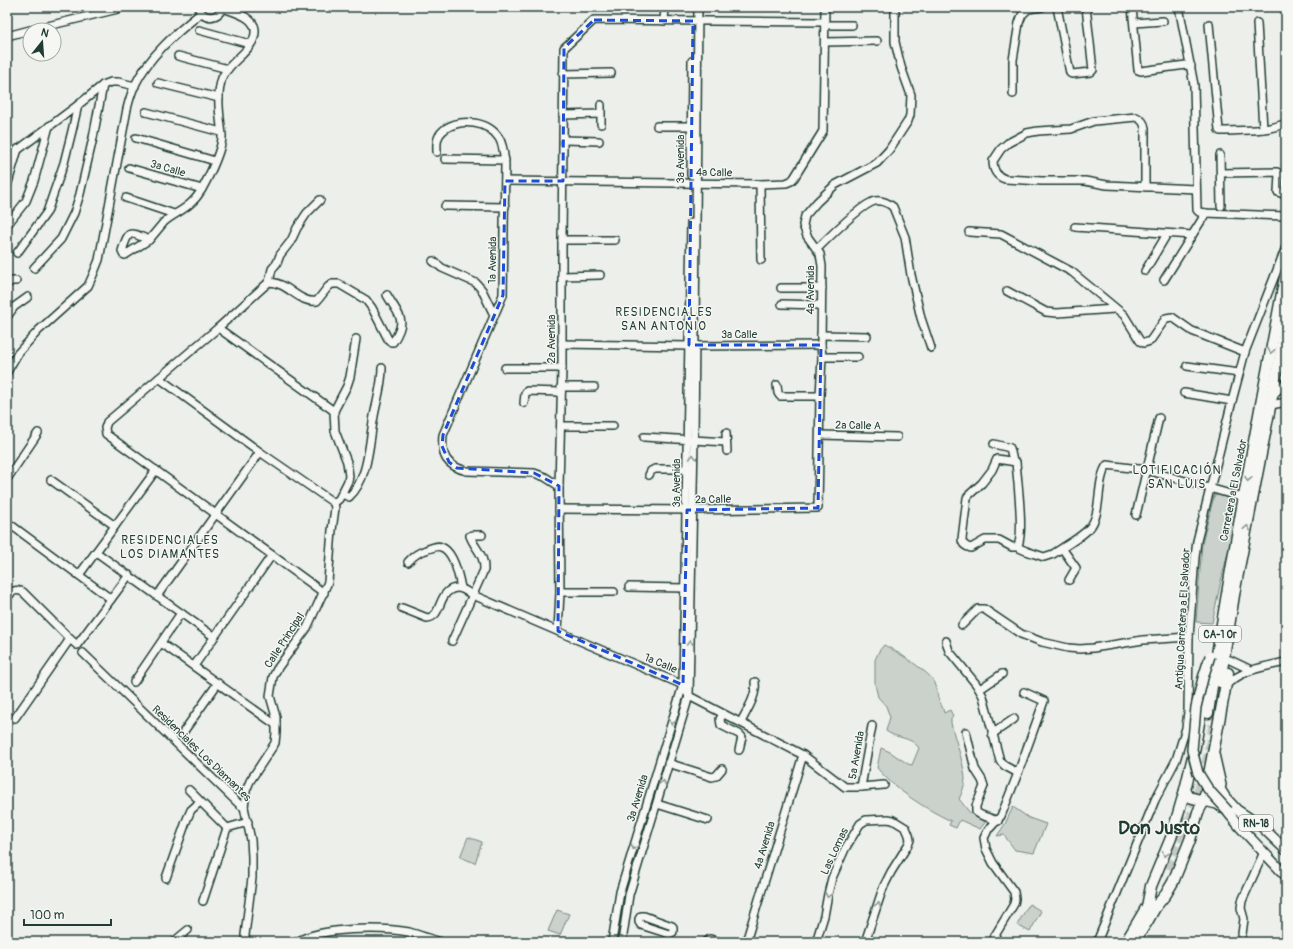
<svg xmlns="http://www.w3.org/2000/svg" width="1293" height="949" viewBox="0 0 1293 949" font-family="Pangolin,sans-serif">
  <rect width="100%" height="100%" fill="#edefea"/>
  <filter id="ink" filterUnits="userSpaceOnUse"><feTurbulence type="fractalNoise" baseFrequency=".025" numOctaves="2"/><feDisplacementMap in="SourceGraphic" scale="8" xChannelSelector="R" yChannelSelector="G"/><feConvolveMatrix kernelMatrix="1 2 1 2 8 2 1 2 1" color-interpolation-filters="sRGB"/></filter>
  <g filter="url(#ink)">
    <g fill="#cbd2cc" stroke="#758880">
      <path d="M1218 494 1234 501 1239 507 1221 581 1212 623 1196 622 1202 544 1214 496Z"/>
      <path d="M884 645C895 650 931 673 935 683 937 687 937 693 938 698 940 703 943 707 944 713L950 710 953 716 951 719V723C955 741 963 759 965 778 965 785 962 793 959 799L970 813 987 820 980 829 960 820 956 828 949 825 951 821C926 809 895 790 877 768L881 748 890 752 908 764 912 765 919 748C911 736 896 739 886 731L890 717 886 706 878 697 875 684V660L879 651Z"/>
      <path d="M1013 807 1029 818 1046 824 1034 853 1015 850 1004 835 997 836 1005 824Z"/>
      <path d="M468 837 482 842 475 863 460 857Z"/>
      <path d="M1029 904 1041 911 1030 932 1017 925Z"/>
      <path d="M557 910 569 914 560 935 548 931Z"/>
    </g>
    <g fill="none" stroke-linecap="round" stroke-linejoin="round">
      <g stroke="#c4cbc6" stroke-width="10" stroke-dasharray="10 5" stroke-linecap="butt">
        <path d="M1190 822 1208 757 1215 715"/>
        <path d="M1166 868 1180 833 1187 811"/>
      </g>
      <defs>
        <g id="minor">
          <path d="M198 7C203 20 218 20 223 7"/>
          <path d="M1057 7 1070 73 1072 74 1091 72 1093 70 1086 7"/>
          <path d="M1132 7 1138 70 1141 71 1186 65 1191 66"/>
          <path d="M1179 7 1194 85 1197 210 1199 212 1206 213 1286 216"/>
          <path d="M664 21 665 7"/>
          <path d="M1134 23 1163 21"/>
          <path d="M1257 23 1263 129"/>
          <path d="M1209 24 1219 130 1220 131C1242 130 1266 132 1286 123"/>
          <path d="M825 25H852"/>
          <path d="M31 30 118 9 120 7"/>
          <path d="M199 30 250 44"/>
          <path d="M7 36 30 30"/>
          <path d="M825 42 877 41"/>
          <path d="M178 56 228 69"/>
          <path d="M563 74 611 73"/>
          <path d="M158 83 219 98"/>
          <path d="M1013 94V60L1019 23 1022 15 1028 9 1042 7"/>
          <path d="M601 105V124"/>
          <path d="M146 112 221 132"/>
          <path d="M563 115 600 114"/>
          <path d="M657 126H691"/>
          <path d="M136 138 215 161"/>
          <path d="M564 140 599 141"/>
          <path d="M437 152C437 146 436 141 439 136 440 133 443 131 445 129 461 118 488 121 499 138 504 146 504 156 505 165L503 295 443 435C441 456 446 466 467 471L534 473 545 477 559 486"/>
          <path d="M1220 155 1221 206"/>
          <path d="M7 158 78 105 103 85 111 82H118L135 86"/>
          <path d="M445 159 505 160"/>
          <path d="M129 168 202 189"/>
          <path d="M1221 173 1277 172 1279 174 1278 192 1286 195"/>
          <path d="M691 175 692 61"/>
          <path d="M505 181 760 184 786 183 791 181 794 178 823 131 825 7"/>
          <path d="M760 184 761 260"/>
          <path d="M7 186 18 149"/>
          <path d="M1145 187V128C1144 122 1142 120 1136 117L1094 121 1071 129 1038 131 1027 133 1008 143 1001 149 993 161C993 170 996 176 1005 179L1042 181H1085L1107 185 1196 189"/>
          <path d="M126 198 174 214"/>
          <path d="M445 206 505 207"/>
          <path d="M7 225 26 201 34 181 49 126"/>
          <path d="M1075 227 1192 235"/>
          <path d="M969 232 1001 234 1072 272 1124 315 1140 341 1144 343 1150 341 1166 318 1172 317 1192 331 1245 352"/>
          <path d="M149 240C128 231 129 230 122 251L123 254 125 255 147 241 149 240 164 222C173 214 185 210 193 201 203 192 223 149 222 135 220 117 216 96 222 78 229 60 257 50 255 29 253 16 233 12 223 8"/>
          <path d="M562 240H615"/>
          <path d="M817 249C828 238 862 204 875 201 882 200 888 203 893 207L905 237 911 275 921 318 931 348"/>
          <path d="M17 253 47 212 64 163 72 131 78 105"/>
          <path d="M433 261 442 268 476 283 482 290 494 315"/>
          <path d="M34 268 61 239 74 213 80 194 93 138 103 85"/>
          <path d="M1145 271 1167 234"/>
          <path d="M562 276 600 275"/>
          <path d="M1164 280 1206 213"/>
          <path d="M269 282 272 269 277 263 280 255 291 241 297 228 307 213 320 200"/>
          <path d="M7 284 12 281H16"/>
          <path d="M781 288H822"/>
          <path d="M1007 291 1046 312 1057 313 1115 309"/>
          <path d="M782 304 821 305"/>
          <path d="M7 317 14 307 28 297"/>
          <path d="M218 328 334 411"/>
          <path d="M821 335 867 336"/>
          <path d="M562 344 689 346 821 345"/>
          <path d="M822 357H858"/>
          <path d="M1187 366 1239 373"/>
          <path d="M505 368H562"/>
          <path d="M7 372 18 353 39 330 88 286 93 275 99 260 127 109C129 101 131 93 135 85 149 56 176 33 201 13"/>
          <path d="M159 378 260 452 334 503"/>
          <path d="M777 385 778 393 780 396H820"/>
          <path d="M561 387H594"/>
          <path d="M1184 393 1232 401"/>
          <path d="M1273 395 1286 382"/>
          <path d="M524 403 525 394 527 391 561 392"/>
          <path d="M1271 405 1286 402"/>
          <path d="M561 426H613"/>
          <path d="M726 433 727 451"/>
          <path d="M820 435 897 437"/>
          <path d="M644 437 726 442"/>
          <path d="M994 444 1010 448 1013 461"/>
          <path d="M649 475 651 471 655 469H687L691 471"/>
          <path d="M7 479 38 433"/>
          <path d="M51 480 115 526"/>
          <path d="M342 494 349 497C369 479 369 442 374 416 377 400 382 385 382 368"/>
          <path d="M334 503 339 499 348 481 349 476 347 462 335 431 334 411 347 386 350 377 356 339"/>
          <path d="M559 509 692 510 818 508 820 396 822 357 821 345 822 266 820 254 807 236 803 225 805 216 817 202 835 185 877 163 889 150 908 121 910 115 911 95 901 67 895 42V7"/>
          <path d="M1136 515 1159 418"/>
          <path d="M7 524 11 525 111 599"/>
          <path d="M1017 547C1025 537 1017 477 1016 462L997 459 992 470 982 483 969 495 967 498 962 539C962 544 966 547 971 548L985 540H999L1012 547H1017L1026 551 1044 557 1053 554 1064 547"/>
          <path d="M96 552 213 636"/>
          <path d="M408 562C413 556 419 552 426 550 431 548 437 545 441 547 454 551 459 577 461 588"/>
          <path d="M79 575 156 470"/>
          <path d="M1069 580 1076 568 1064 551V547C1072 542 1086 533 1091 526 1102 511 1096 481 1107 465L1147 470 1244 498"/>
          <path d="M629 587 685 588"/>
          <path d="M560 592H614"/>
          <path d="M324 593 106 434 105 428 107 422 218 328 269 282C288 282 299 304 317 301L328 287 332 284H339L366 300 372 308 388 339 391 342H393C408 319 399 316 387 295"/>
          <path d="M157 596 260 452"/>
          <path d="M7 598C11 592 15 588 23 592L70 639 77 645 129 575"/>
          <path d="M402 608 427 618C442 617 437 596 452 589 456 588 458 587 462 589 465 590 469 593 473 595L683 685 689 696 803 755 845 787H861L884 785"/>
          <path d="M962 625 978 609H984L1021 634 1042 642 1068 648 1080 649 1093 648 1143 640 1189 637"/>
          <path d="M558 631 560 592 559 486 562 368V240L564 48 594 20 825 22"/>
          <path d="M452 641 484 570C485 555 475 549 470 536L472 535H482"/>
          <path d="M946 641 949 651 976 684 983 696 1000 761 1005 766 1018 773"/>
          <path d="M161 643 276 725"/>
          <path d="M83 653 240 805 244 807"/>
          <path d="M1230 660 1251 670"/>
          <path d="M194 666 272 555"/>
          <path d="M134 682 181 613"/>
          <path d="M1226 685C1244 669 1263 667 1286 662"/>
          <path d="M980 689 1002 674"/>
          <path d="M723 714 720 719 721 725 739 734 742 737 739 750"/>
          <path d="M15 718 70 639"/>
          <path d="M741 722C747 710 757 696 755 682"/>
          <path d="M184 731 218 683"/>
          <path d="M966 732 975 769 982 780 984 786 976 806V812L981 815 998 821"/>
          <path d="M992 734 1014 719"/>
          <path d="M668 763 712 777 716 776 722 769"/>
          <path d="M861 787 872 726"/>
          <path d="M189 790 227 828"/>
          <path d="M657 804 708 820"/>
          <path d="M990 828 1001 816 1018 773 1044 701 1024 692"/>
          <path d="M987 832 984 838 986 849 993 863 1014 892 1015 899 1014 904 991 942"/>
          <path d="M166 878 187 819 191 810 200 802"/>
          <path d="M203 901 227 828 248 822"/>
          <path d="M641 916H644L672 926 673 927V932L669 934 641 925 639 922V919Z"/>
          <path d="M1242 934 1244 919 1241 908 1242 901 1264 852"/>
          <path d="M176 942 177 939 188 930"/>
          <path d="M246 942 245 935 252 878V857L251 840 244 807 246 791 250 781 275 743 276 733V717L270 696 273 677 277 669 307 628 328 582 332 530 335 508 334 503"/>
          <path d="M297 942C320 927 382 927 409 932 420 935 430 939 441 942"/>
          <path d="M612 942 620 892 683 685 691 223"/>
          <path d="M622 942 629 895 689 696 694 440 698 7"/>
          <path d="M706 942 710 939 720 942"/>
          <path d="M746 942 803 755"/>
          <path d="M816 942 824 916 828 894 832 878 845 849 860 824 866 820 888 819 893 820 906 828 909 835 910 840 908 845 891 872 883 888 865 942"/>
          <path d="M1097 942 1155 800 1176 760 1186 728 1188 712 1189 637 1195 557 1197 541 1232 401 1245 352 1286 247"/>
        </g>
        <g id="major">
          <path d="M1214 754 1221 785"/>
          <path d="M1210 773 1225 797 1237 810 1260 825 1286 850"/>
          <path d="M1204 801 1217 804 1226 810 1240 827 1286 876"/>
        </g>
        <g id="highway">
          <path d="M1220 682 1235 589 1286 324"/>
          <path d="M1208 713C1230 565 1258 419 1286 272"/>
          <path d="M1185 790 1189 797 1204 801"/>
          <path d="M1147 907 1151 886 1171 838 1185 790 1194 752 1206 682"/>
          <path d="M1153 910 1166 894 1173 882 1190 840 1198 812 1204 801 1228 673"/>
          <path d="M1126 942 1149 903"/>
          <path d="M1134 942 1147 922 1157 904"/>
        </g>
      </defs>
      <use href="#minor" stroke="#1f3d34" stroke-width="10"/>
      <use href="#major" stroke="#1f3d34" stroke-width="12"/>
      <use href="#highway" stroke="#1f3d34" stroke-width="13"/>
      <use href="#minor" stroke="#f6f6f2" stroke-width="7"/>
      <use href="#major" stroke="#f6f6f2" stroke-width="9"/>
      <use href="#highway" stroke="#f6f6f2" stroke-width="10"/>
      <defs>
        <path id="major-bridge" d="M1210 656 1203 678 1196 707 1192 750 1198 773 1208 789 1228 811"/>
      </defs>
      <use href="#major-bridge" stroke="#1f3d34" stroke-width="12" stroke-linecap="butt"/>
      <use href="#major-bridge" stroke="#f6f6f2" stroke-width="9"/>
    </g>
    <defs><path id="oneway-chevron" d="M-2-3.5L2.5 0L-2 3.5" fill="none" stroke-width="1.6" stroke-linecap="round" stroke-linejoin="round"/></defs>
    <g stroke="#8a9a93">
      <use href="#oneway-chevron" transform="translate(1271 351) rotate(101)"/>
      <use href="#oneway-chevron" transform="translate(693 457) rotate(-89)"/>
      <use href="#oneway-chevron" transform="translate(1248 479) rotate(100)"/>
      <use href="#oneway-chevron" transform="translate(1247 528) rotate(-79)"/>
      <use href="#oneway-chevron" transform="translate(690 643) rotate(-89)"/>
      <use href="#oneway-chevron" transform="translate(672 722) rotate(107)"/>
      <use href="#oneway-chevron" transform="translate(663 783) rotate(-74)"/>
      <use href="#oneway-chevron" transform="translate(634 847) rotate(107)"/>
      <use href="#oneway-chevron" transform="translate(1165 854) rotate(111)"/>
      <use href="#oneway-chevron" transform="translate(828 895) rotate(102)"/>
      <use href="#oneway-chevron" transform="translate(878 905) rotate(-72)"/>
    </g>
  </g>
  <path fill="none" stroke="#1d4ed8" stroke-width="3" stroke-dasharray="8 5" stroke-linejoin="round" d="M594 20 693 21 689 345H821L818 508 687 510 683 685 558 631 559 486 534 473 457 468 449 462 442 446 443 435 503 295 505 181H563L564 48Z"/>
  <g text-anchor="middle" stroke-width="3" stroke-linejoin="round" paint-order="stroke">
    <g fill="#f6f6f2" stroke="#60746d" stroke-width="1">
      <rect x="1199" y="626" width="42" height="16" rx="3"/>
      <rect x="1239" y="815" width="34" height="16" rx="3"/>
    </g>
    <g font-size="10" font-weight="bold" fill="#1f3d34">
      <text x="1220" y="638">CA-1 Or</text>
      <text x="1256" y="827">RN-18</text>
    </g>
    <g font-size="11" fill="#1f3d34" stroke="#f6f6f2">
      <text transform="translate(680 159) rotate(-90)" y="4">3a Avenida</text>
      <text transform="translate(168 168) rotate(16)" y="4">3a Calle</text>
      <text transform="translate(714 172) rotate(1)" y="4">4a Calle</text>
      <text transform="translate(492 260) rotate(-89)" y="4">1a Avenida</text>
      <text transform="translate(810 290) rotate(-90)" y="4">4a Avenida</text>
      <text x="739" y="338">3a Calle</text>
      <text transform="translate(551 339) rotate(-90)" y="4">2a Avenida</text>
      <text transform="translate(858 425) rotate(1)" y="4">2a Calle A</text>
      <text transform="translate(676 483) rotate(-90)" y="4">3a Avenida</text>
      <text transform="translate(1233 490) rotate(-79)" y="4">Carretera a El Salvador</text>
      <text transform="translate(713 499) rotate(-1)" y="4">2a Calle</text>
      <text transform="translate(1182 619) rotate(-87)" y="4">Antigua Carretera a El Salvador</text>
      <text transform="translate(284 640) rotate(-57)" y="4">Calle Principal</text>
      <text transform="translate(661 663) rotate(23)" y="4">1a Calle</text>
      <text transform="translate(202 753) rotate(44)" y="4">Residenciales Los Diamantes</text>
      <text transform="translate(856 755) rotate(-80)" y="4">5a Avenida</text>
      <text transform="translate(637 798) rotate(-73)" y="4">3a Avenida</text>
      <text transform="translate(764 845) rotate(-73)" y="4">4a Avenida</text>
      <text transform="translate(834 851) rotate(-65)" y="4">Las Lomas</text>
    </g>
    <g font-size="12" letter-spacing="1" fill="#1f3d34" stroke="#f6f6f2">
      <text x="664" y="316">RESIDENCIALES<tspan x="664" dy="14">SAN ANTONIO</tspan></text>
      <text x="1177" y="474">LOTIFICACIÓN<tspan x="1177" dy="14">SAN LUIS</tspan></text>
      <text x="170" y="544">RESIDENCIALES<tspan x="170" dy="14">LOS DIAMANTES</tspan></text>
    </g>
    <g font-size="19" font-weight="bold" fill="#1f3d34" stroke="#f6f6f2">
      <text x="1159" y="834">Don Justo</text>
    </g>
  </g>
  <rect width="1293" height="949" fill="none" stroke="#f6f6f2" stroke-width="24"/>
  <rect x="12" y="12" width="1269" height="925" fill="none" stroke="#1f3d34" stroke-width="1.5" filter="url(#ink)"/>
  <g transform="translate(42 42) rotate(17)"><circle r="19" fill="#f6f6f2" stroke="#a0aca6"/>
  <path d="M0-3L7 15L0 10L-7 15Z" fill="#1f3d34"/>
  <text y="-6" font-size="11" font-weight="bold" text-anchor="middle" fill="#1f3d34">N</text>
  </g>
  <path d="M24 919v6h87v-6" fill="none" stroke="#1f3d34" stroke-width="2"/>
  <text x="30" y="919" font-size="12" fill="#1f3d34" stroke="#f6f6f2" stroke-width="3" paint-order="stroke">100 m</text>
</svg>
